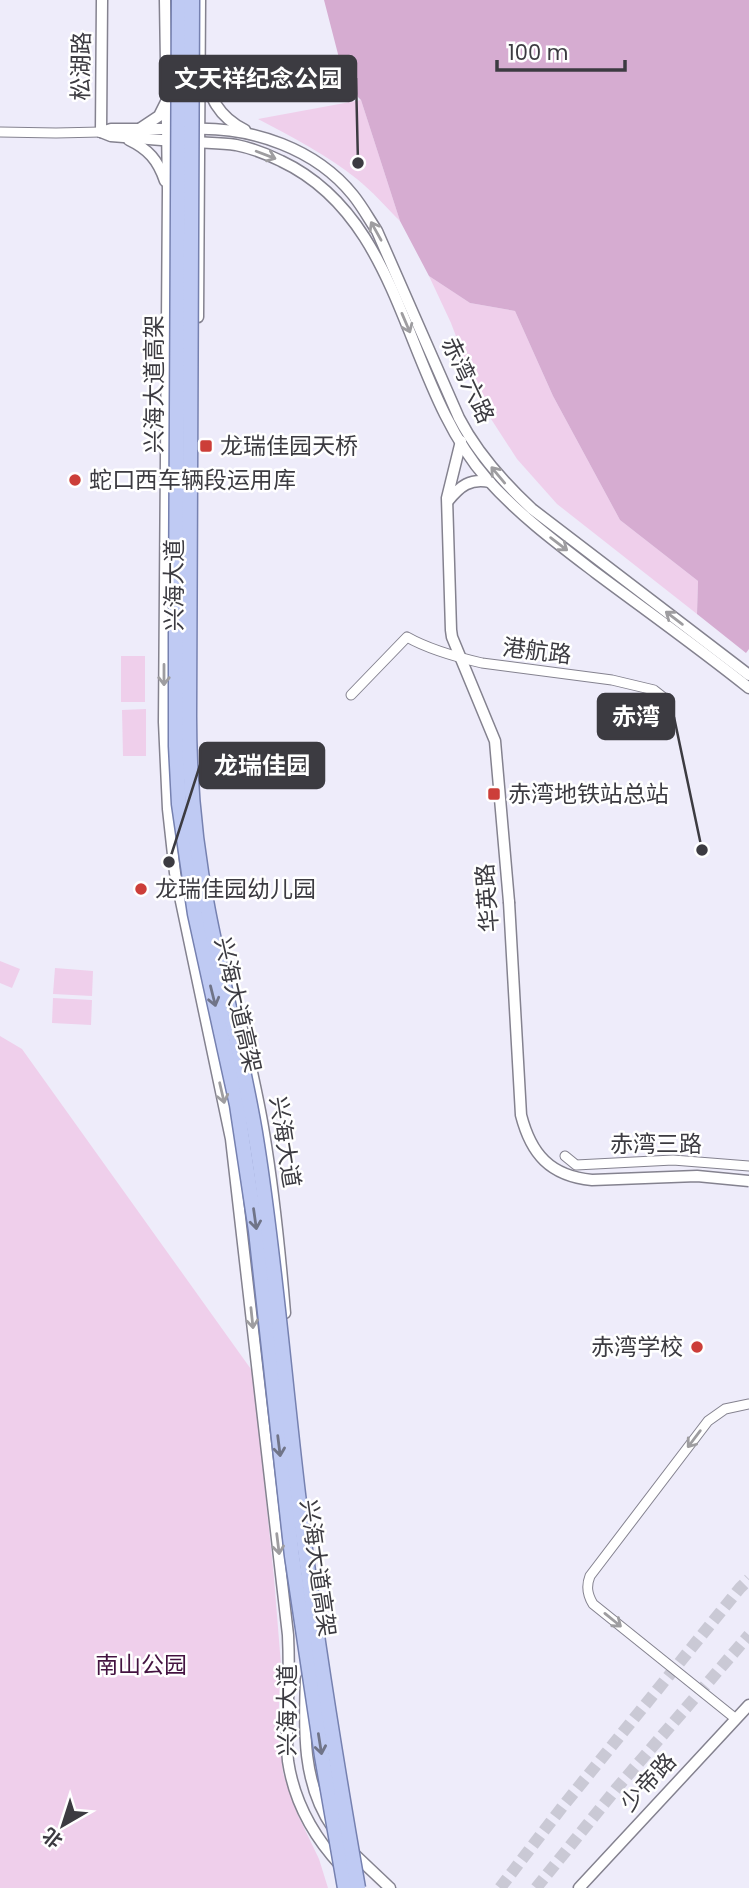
<svg xmlns="http://www.w3.org/2000/svg" width="749" height="1888" viewBox="0 0 749 1888" font-family="Poppins,'Noto Sans SC',sans-serif">
  <rect width="100%" height="100%" fill="#eeecfa"/>
  <g fill="#efcfeb">
    <path d="M361 100 400 221C386 207 372 191 357 179 327 155 292 137 258 119Z"/>
    <path d="M429 276 470 303 515 311 553 396 620 520 698 581 697 614 557 504 517 459 482 405 451 323Z"/>
    <rect x="121" y="656" width="24" height="46"/>
    <path d="M146 709V756H123L122 710Z"/>
    <path d="M0 961 20 969 12 988 0 983Z"/>
    <path d="M55 968 93 971 92 996 53 994Z"/>
    <path d="M53 998 92 1000 91 1025 52 1023Z"/>
    <path d="M0 1036 22 1049 253 1372 274 1578 281 1665 278 1725 283 1773 297 1813 319 1859 328 1888H0Z"/>
  </g>
  <path fill="#d6acd1" d="M324 0H749V649L746 653 697 614 698 581 620 520 553 396 515 311 470 303 429 276 400 221 361 100 346 85Z"/>
  <g fill="none" stroke-linecap="round" stroke-linejoin="round">
    <g stroke="#cac9d5" stroke-width="12" stroke-dasharray="12 6" stroke-linecap="butt">
      <path d="M500 1888 563 1806 740 1588 749 1579"/>
      <path d="M536 1888 616 1789 749 1635"/>
    </g>
    <defs>
      <g id="minor">
        <path d="M0 132 56 133 101 132"/>
        <path d="M351 695 407 637C430 650 456 657 482 663L612 680 654 690 663 697"/>
        <path d="M565 1156 576 1165 673 1160 749 1166"/>
        <path d="M736 1719 593 1604C587 1594 586 1586 590 1576L708 1421 725 1409 749 1404"/>
      </g>
      <g id="tertiary">
        <path d="M165 0 168 190 164 722 168 809 175 873 231 1139 288 1635C289 1657 289 1678 288 1700 287 1720 286 1740 288 1761 294 1801 314 1837 341 1866"/>
        <path d="M202 69C211 98 217 116 245 130"/>
        <path d="M141 128 159 116 167 100"/>
        <path d="M194 129C253 127 316 149 353 195 362 206 369 219 377 231L459 418C477 453 503 482 532 509L749 675"/>
        <path d="M101 132 111 129H175"/>
        <path d="M101 132 111 136 174 141"/>
        <path d="M101 132 102 0"/>
        <path d="M129 140C148 149 158 160 165 181"/>
        <path d="M193 142C207 143 222 143 236 145 251 148 267 154 281 161 406 220 403 384 487 479 519 515 558 544 596 573 647 611 699 648 749 688"/>
        <path d="M198 317 200 0"/>
        <path d="M461 441 447 498 451 630 452 637 495 741 509 902"/>
        <path d="M448 501C460 486 470 478 490 482"/>
        <path d="M228 971C241 1025 255 1078 264 1133 274 1193 280 1253 285 1313"/>
        <path d="M306 1679C304 1730 302 1784 333 1828"/>
        <path d="M352 1852 390 1888"/>
        <path d="M579 1888 749 1705"/>
      </g>
    </defs>
    <use href="#minor" stroke="#84828f" stroke-width="11"/>
    <use href="#tertiary" stroke="#84828f" stroke-width="13"/>
    <use href="#minor" stroke="#fff" stroke-width="9"/>
    <use href="#tertiary" stroke="#fff" stroke-width="10"/>
    <defs>
      <path id="tertiary-bridge" d="M509 902 521 1115C531 1154 550 1176 592 1180L697 1176 749 1181"/>
      <g id="primary-bridge">
        <path d="M179 0 176 618V746L179 804 195 914 237 1105 256 1231 292 1556 322 1756 345 1888"/>
        <path d="M192 0 189 716C189 782 195 847 208 911 223 989 245 1066 257 1145 275 1260 284 1377 298 1494 314 1626 335 1757 358 1888"/>
      </g>
    </defs>
    <use href="#tertiary-bridge" stroke="#84828f" stroke-width="13" stroke-linecap="butt"/>
    <use href="#primary-bridge" stroke="#7681b0" stroke-width="17" stroke-linecap="butt"/>
    <use href="#tertiary-bridge" stroke="#fff" stroke-width="10"/>
    <use href="#primary-bridge" stroke="#bfcaf3" stroke-width="14"/>
  </g>
  <defs><path id="oneway-shaft" d="M-6 0H5M1.5-3L5.5 0L1.5 3" fill="none" stroke-width="1.6" stroke-linecap="round" stroke-linejoin="round" transform="scale(1.75)"/></defs>
  <g stroke="#9e9da0">
    <use href="#oneway-shaft" transform="translate(266 155) rotate(21)"/>
    <use href="#oneway-shaft" transform="translate(376 231) rotate(-119)"/>
    <use href="#oneway-shaft" transform="translate(406 323) rotate(67)"/>
    <use href="#oneway-shaft" transform="translate(498 475) rotate(-130)"/>
    <use href="#oneway-shaft" transform="translate(559 544) rotate(37)"/>
    <use href="#oneway-shaft" transform="translate(674 618) rotate(-143)"/>
    <use href="#oneway-shaft" transform="translate(164 675) rotate(90)"/>
    <use href="#oneway-shaft" transform="translate(222 1093) rotate(77)"/>
    <use href="#oneway-shaft" transform="translate(252 1318) rotate(84)"/>
    <use href="#oneway-shaft" transform="translate(694 1439) rotate(127)"/>
    <use href="#oneway-shaft" transform="translate(278 1544) rotate(83)"/>
    <use href="#oneway-shaft" transform="translate(613 1620) rotate(39)"/>
  </g>
  <g stroke="#707488">
    <use href="#oneway-shaft" transform="translate(213 996) rotate(76)"/>
    <use href="#oneway-shaft" transform="translate(255 1219) rotate(82)"/>
    <use href="#oneway-shaft" transform="translate(279 1446) rotate(83)"/>
    <use href="#oneway-shaft" transform="translate(320 1744) rotate(81)"/>
  </g>
  <g fill="#cc3e39" stroke="#fff" stroke-width="2.5">
    <rect x="199" y="439" width="14" height="14" rx="3.5"/>
    <circle cx="75" cy="480" r="7"/>
    <rect x="487" y="787" width="14" height="14" rx="3.5"/>
    <circle cx="141" cy="889" r="7"/>
    <circle cx="697" cy="1347" r="7"/>
  </g>
  <g text-anchor="middle" stroke-width="5" stroke-linejoin="round" paint-order="stroke">
    <g font-size="23" fill="#3c3b41" stroke="#fff">
      <text transform="translate(81 66) rotate(-89)" y="8">松湖路</text>
      <text transform="translate(468 380) rotate(65)" y="8">赤湾六路</text>
      <text transform="translate(154 384) rotate(-90)" y="8">兴海大道高架</text>
      <text transform="translate(174 585) rotate(-90)" y="8">兴海大道</text>
      <text transform="translate(537 651) rotate(7)" y="8">港航路</text>
      <text transform="translate(487 898) rotate(-94)" y="8">华英路</text>
      <text transform="translate(238 1005) rotate(77)" y="8">兴海大道高架</text>
      <text transform="translate(285 1142) rotate(81)" y="8">兴海大道</text>
      <text x="656" y="1152">赤湾三路</text>
      <text transform="translate(318 1568) rotate(82)" y="8">兴海大道高架</text>
      <text transform="translate(287 1710) rotate(-90)" y="8">兴海大道</text>
      <text transform="translate(648 1782) rotate(-47)" y="8">少帝路</text>
    </g>
    <g font-size="23" fill="#3c3b41" stroke="#fff" text-anchor="start">
      <text x="220" y="454">龙瑞佳园天桥</text>
      <text x="89" y="488">蛇口西车辆段运用库</text>
      <text x="508" y="802">赤湾地铁站总站</text>
      <text x="155" y="897">龙瑞佳园幼儿园</text>
      <text x="683" y="1355" text-anchor="end">赤湾学校</text>
    </g>
    <g font-size="23" fill="#441341" stroke="#fff">
      <text x="141" y="1673">南山公园</text>
    </g>
  </g>
  <path fill="none" stroke="#3c3b41" stroke-width="2.5" d="M358 163L356 78M702 850L674 717M169 862L200 765"/>
  <g fill="#3c3b41" stroke="#fff" stroke-width="2.5">
    <circle cx="358" cy="163" r="7"/>
    <circle cx="702" cy="850" r="7"/>
    <circle cx="169" cy="862" r="7"/>
  </g>
  <g fill="#3c3b41" stroke="#3c3b41" stroke-width="2.5">
    <rect x="160" y="56" width="196" height="45" rx="7"/>
    <rect x="598" y="694" width="76" height="45" rx="7"/>
    <rect x="200" y="743" width="124" height="45" rx="7"/>
  </g>
  <g font-size="24" text-anchor="middle" font-weight="bold" fill="#fff">
    <text x="258" y="87">文天祥纪念公园</text>
    <text x="636" y="725">赤湾</text>
    <text x="262" y="774">龙瑞佳园</text>
  </g>
  <g transform="translate(63 1825) rotate(219)" stroke="#ffffff" stroke-width="5" paint-order="stroke">
  <path d="M0-5L12 26L0 18L-12 26Z" fill="#3c3b41"/>
  <text y="-10" font-size="19" font-weight="bold" text-anchor="middle" fill="#3c3b41">北</text>
  </g>
  <path d="M497 60v10h128v-10" fill="none" stroke="#3c3b41" stroke-width="3.5"/>
  <text x="508" y="60" font-size="21" fill="#3c3b41" stroke="#ffffff" stroke-width="5" paint-order="stroke">100 m</text>
</svg>
